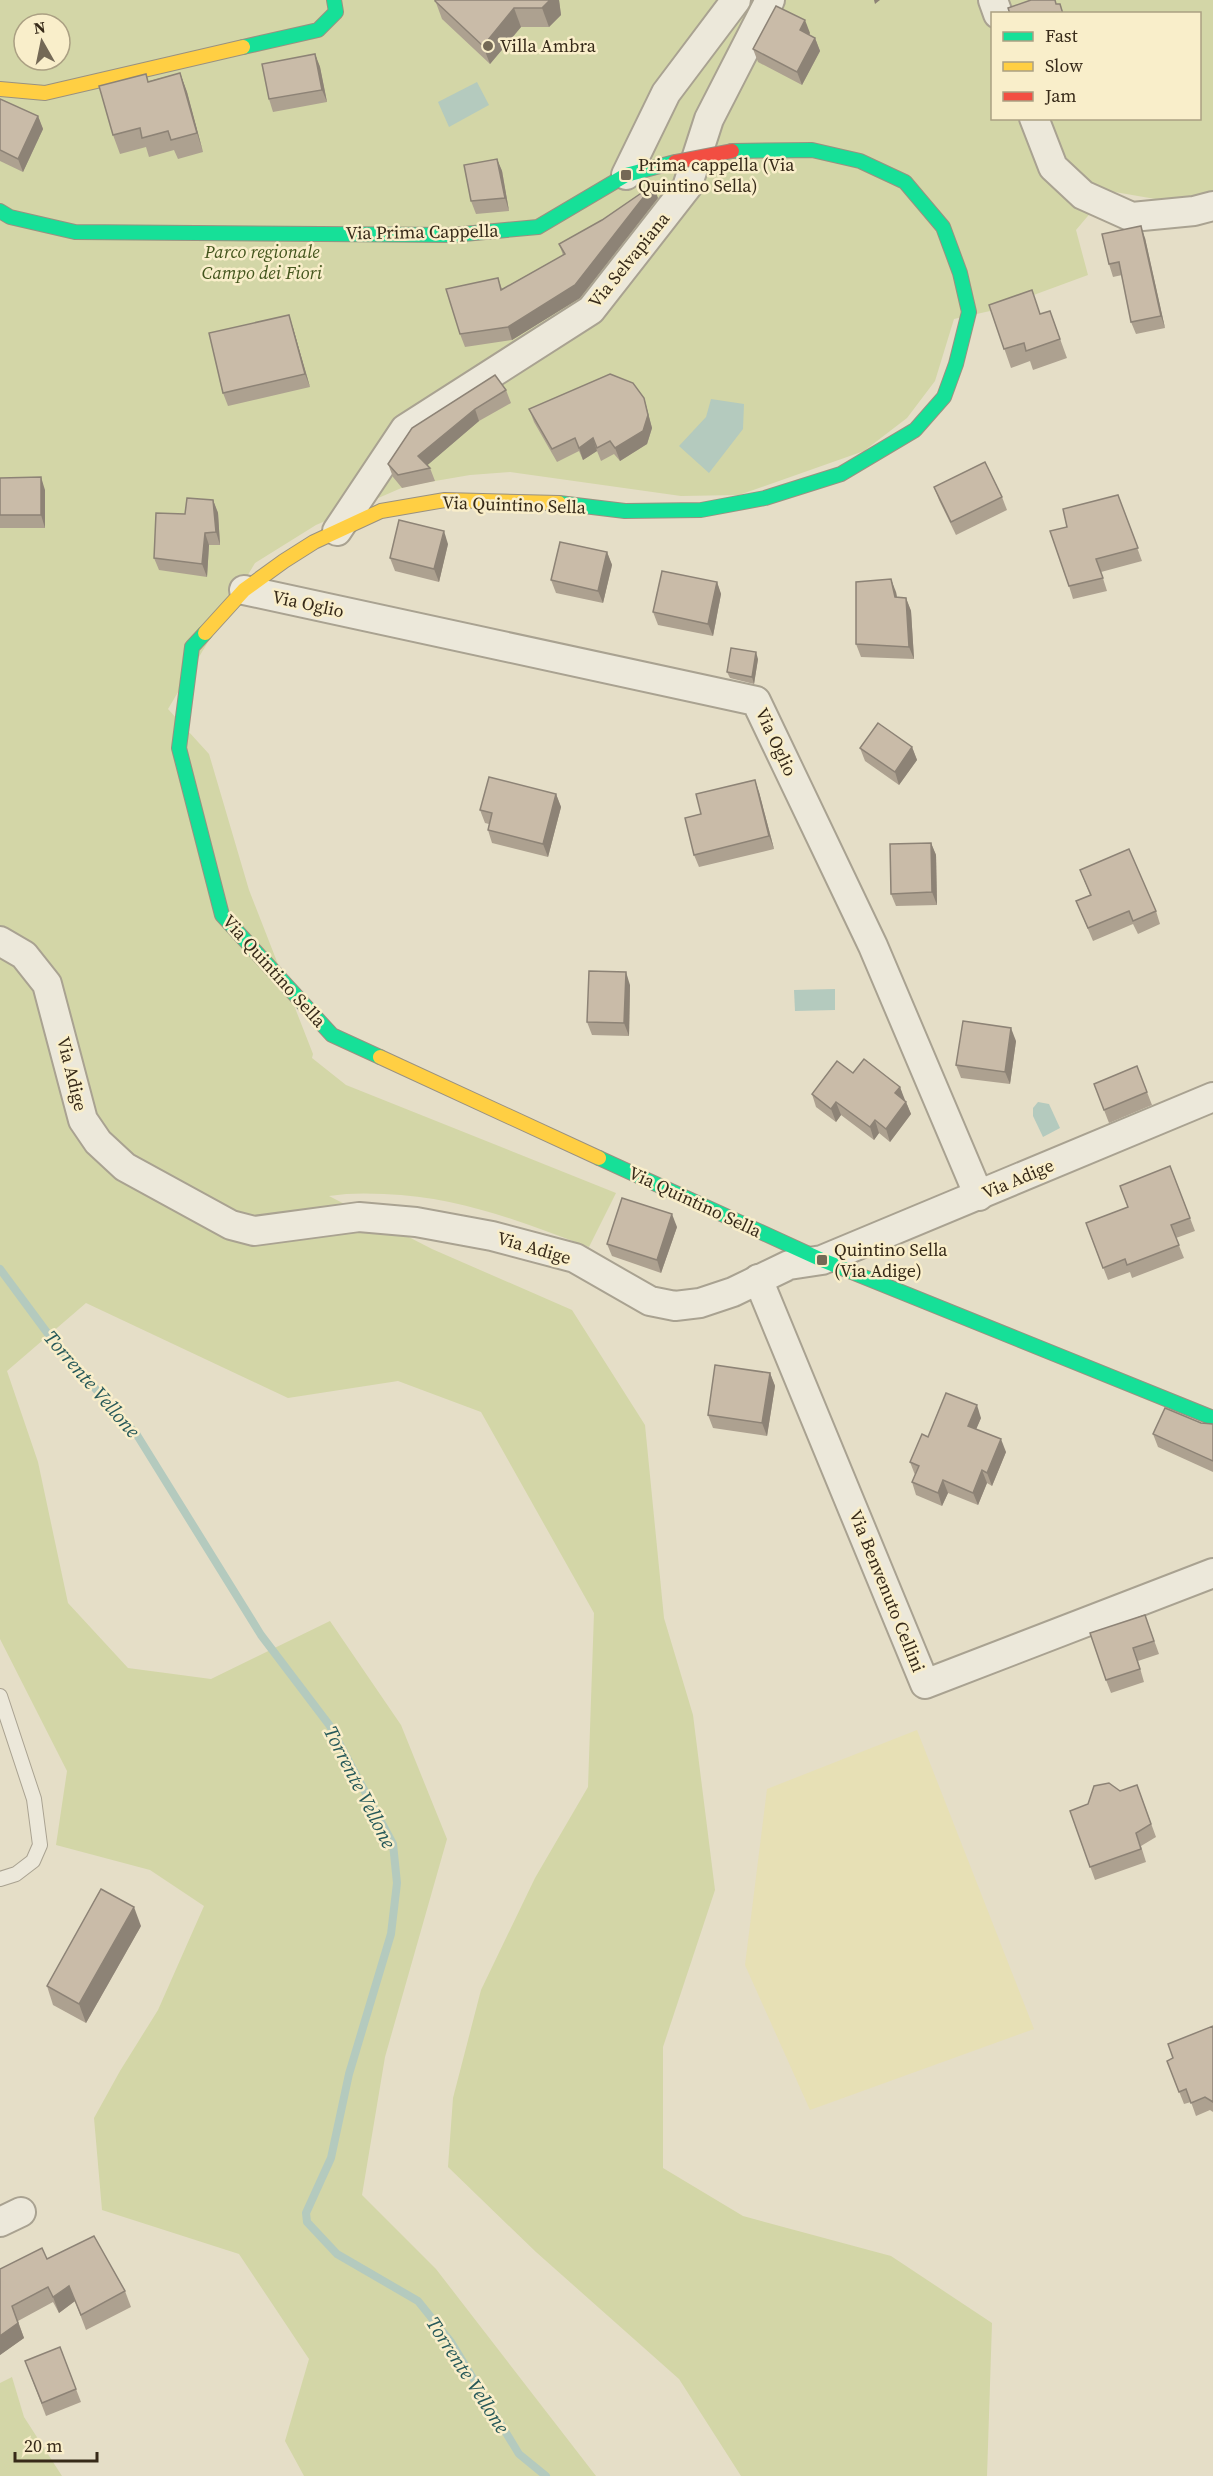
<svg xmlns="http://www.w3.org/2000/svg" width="1213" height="2476" viewBox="0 0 1213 2476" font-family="'Source Serif 4',serif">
  <rect width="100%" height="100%" fill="#e5dec7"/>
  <path fill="#e7e0b5" d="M917 1730 1034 2029 810 2110 745 1965 767 1789Z"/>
  <g fill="#d3d6a7" fill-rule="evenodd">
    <path d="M0 0H1213V191L1167 201 1109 191 1076 230 1088 275 990 311 954 319 935 381 907 418 864 451 739 495 681 496 510 472 470 475 406 486 316 525 255 563 168 709 209 754 249 890 313 1054 312 1058 346 1085 616 1193 589 1247C519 1221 460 1197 384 1194 366 1193 347 1193 329 1196L432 1249 572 1310 645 1425 664 1618 693 1715 715 1890 663 2047V2168L743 2216 891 2256 992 2323 987 2476H741L679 2379 536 2252 448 2167 453 2098 481 1990 535 1878 588 1787 594 1613 481 1412 398 1381 288 1398 86 1303 7 1371 38 1462 68 1603 128 1668 211 1679 330 1621 401 1725 447 1839 385 2057 362 2195 436 2269 596 2476H304L285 2441 309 2359 239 2254 102 2210 94 2118 120 2071 158 2010 204 1906 150 1870 56 1845 67 1771 0 1639ZM992 14H1200V118H992ZM24 24H60V60H24Z"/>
    <path d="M12 2377 24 2417 62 2476H0V2383Z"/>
  </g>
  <g fill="#b4cabe">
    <path d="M477 82 489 105 449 127 438 102Z"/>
    <path d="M711 399 744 404 743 429 709 473 679 446 706 417Z"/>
    <path d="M835 989V1010L795 1011 794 990Z"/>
    <path d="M1038 1102 1049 1104 1060 1128 1043 1137 1033 1116V1108Z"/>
  </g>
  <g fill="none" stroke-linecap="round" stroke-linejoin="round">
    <path stroke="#b4cabe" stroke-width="8" d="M0 1269 57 1346 137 1435 261 1635 330 1726 393 1844 397 1883 391 1934 349 2074 331 2158 306 2213 307 2222 337 2254 418 2301 451 2342 519 2454 546 2476"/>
    <defs>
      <path id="lane" d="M0 1696 34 1799 40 1845 33 1861 16 1874 0 1879"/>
      <g id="street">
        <path d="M993 0 998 14"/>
        <path d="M1034 118 1053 167 1083 195 1132 217 1194 211 1213 206"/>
        <path d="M626 175 666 93 736 0"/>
        <path d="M337 531 405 429 591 310 687 187 709 119 770 0"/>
        <path d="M244 590 756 701 873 946 979 1196"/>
        <path d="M0 941 24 955 47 984 83 1120 98 1142 125 1167 231 1225 254 1231 359 1217 416 1222 492 1236 575 1258 650 1301 675 1306 700 1303 733 1292 789 1265 822 1260 1213 1097"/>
        <path d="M758 1279 925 1684 1213 1573"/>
        <path d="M0 2222 21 2212"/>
      </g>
      <g id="fast">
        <path d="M243 47 318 30 336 12 334 0"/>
        <path d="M0 211 10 217 75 232 453 235 538 227 626 175 675 162"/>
        <path d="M559 503 625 511 701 510 765 498 841 474 915 430 944 397 956 364 969 312 960 273 943 227 905 182 860 161 812 150 732 151"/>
        <path d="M205 633 192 647 179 748 222 915 332 1035 380 1057"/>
        <path d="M599 1158 822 1260 1213 1418"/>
      </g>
      <g id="slow">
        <path d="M0 89 45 93 243 47"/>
        <path d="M205 633 244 590 284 561 314 542 381 511 445 500 559 503"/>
        <path d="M380 1057 599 1158"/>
      </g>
    </defs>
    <use href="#lane" stroke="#a9a291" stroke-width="16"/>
    <use href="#street" stroke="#a9a291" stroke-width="32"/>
    <use href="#fast" stroke="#999181" stroke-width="16"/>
    <use href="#slow" stroke="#999181" stroke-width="16"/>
    <use href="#lane" stroke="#ece8da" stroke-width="14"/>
    <use href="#street" stroke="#ece8da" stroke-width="28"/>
    <use href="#fast" stroke="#16e098" stroke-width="14"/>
    <use href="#slow" stroke="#ffcf43" stroke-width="14"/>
    <defs>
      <path id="jam-bridge" d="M675 162 732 151"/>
    </defs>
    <use href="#jam-bridge" stroke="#999181" stroke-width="16" stroke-linecap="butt"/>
    <use href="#jam-bridge" stroke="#f24e42" stroke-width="14"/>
  </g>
  <g fill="#ada190">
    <path d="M435 0H559L561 15 549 27H521L490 64 442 19Z"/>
    <path d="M810 33 809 35 815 38 820 51 802 85 758 62 753 49Z"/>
    <path d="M315 54 320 67 327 102 273 112 269 99Z"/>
    <path d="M180 73 187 92 203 152 178 159 174 150 149 157 146 147 120 154 113 135 149 81Z"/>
    <path d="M0 99 38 116 43 129 23 172 0 161Z"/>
    <path d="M497 159 502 171 509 211 476 214 471 201Z"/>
    <path d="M658 198 580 298 512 340 465 347 460 334 498 278 502 289 563 255 559 244Z"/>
    <path d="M1145 238 1165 328 1136 334 1131 322 1122 275 1113 277 1109 264Z"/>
    <path d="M989 305 1041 314 1050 311 1067 358 1033 370 1030 361 1011 368Z"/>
    <path d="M293 328 310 387 228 406 223 393Z"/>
    <path d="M506 390 511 403 479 421 427 465 430 468 435 481 402 488 393 477 388 464 412 428Z"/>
    <path d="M644 398 652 428 647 444 620 461 614 454 601 461 597 451 583 460 579 451 557 462 534 422 529 409Z"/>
    <path d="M0 478 45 490V528H0Z"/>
    <path d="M934 487 1002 497 1007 510 956 535 939 500Z"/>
    <path d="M1118 495 1142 561 1101 572 1107 591 1073 599 1069 586 1067 527Z"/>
    <path d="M213 500 218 513 220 545H209L207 577 159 570 154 558 185 514Z"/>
    <path d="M448 544 439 582 395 571 390 558Z"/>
    <path d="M607 552 612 565 603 603 556 593 551 580Z"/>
    <path d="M717 582 721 594 713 636 658 625 653 612Z"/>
    <path d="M896 592 897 597 906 598 911 611 914 659 861 657 856 644Z"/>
    <path d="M758 659 754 684 730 678 727 672Z"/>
    <path d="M912 747 917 760 899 785 865 761 860 748Z"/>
    <path d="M759 792 774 849 699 867 694 855 701 814Z"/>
    <path d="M556 794 561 807 548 857 492 843 488 830 489 824 485 823 480 810Z"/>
    <path d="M931 843 936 855 937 905 896 906 891 894Z"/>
    <path d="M1080 870 1156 911 1160 924 1138 934 1133 924 1093 941 1076 901 1090 895Z"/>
    <path d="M630 985 629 1036 592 1035 587 1022Z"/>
    <path d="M1016 1041 1010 1084 961 1078 956 1065Z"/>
    <path d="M853 1073 900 1087 904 1100 906 1102 911 1114 890 1142 879 1133 874 1140 841 1115 836 1122 816 1107 812 1094Z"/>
    <path d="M1094 1084 1147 1092 1152 1105 1109 1123Z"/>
    <path d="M1170 1166 1195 1231 1176 1238 1184 1258 1132 1278 1130 1272 1108 1280 1086 1223 1128 1207Z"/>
    <path d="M677 1227 661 1273 612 1256 607 1244Z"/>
    <path d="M770 1373 775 1386 767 1436 713 1428 708 1415Z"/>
    <path d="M981 1418 976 1429 1006 1452 992 1486 987 1483 978 1505 948 1493 942 1506 916 1495 912 1482 915 1475 910 1462 928 1437Z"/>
    <path d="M1201 1423 1213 1424V1472L1158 1447 1153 1434Z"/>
    <path d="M1145 1615 1159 1654 1138 1661 1144 1682 1111 1693 1106 1680Z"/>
    <path d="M1137 1785 1156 1837 1141 1846 1146 1862 1095 1880 1070 1811Z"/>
    <path d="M141 1926 86 2023 53 2005 47 1986Z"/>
    <path d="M1213 2026V2112L1210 2110 1196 2116 1191 2102 1184 2104 1167 2061 1173 2058Z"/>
    <path d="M47 2259 125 2291 131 2307 86 2330 75 2301 59 2313 53 2302 18 2321 24 2338 0 2355V2269Z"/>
    <path d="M30 2374 76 2389 81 2402 46 2416Z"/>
  </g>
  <g fill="#8d8376">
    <path d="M550 0H559L561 15 549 27 542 8Z"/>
    <path d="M874 0H880L875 4Z"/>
    <path d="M514 8 521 27 490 64 483 46Z"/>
    <path d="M805 20 810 33 805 43 800 30Z"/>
    <path d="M815 38 820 51 802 85 797 72Z"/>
    <path d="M315 54 320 67 327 102 322 90Z"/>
    <path d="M180 73 187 92 203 152 197 133Z"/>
    <path d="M38 116 43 129 23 172 18 159Z"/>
    <path d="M497 159 502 171 509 211 505 198Z"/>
    <path d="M653 185 658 198 580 298 512 340 508 327Z"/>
    <path d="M1141 226 1145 238 1165 328 1161 316Z"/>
    <path d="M289 315 293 328 310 387 305 374Z"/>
    <path d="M644 398 652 428 647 444 620 461 615 448Z"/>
    <path d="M475 409 479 421 423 469 418 456Z"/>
    <path d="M593 438 597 451 583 460 579 448Z"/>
    <path d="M41 477 45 490V528L41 515Z"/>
    <path d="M213 500 218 513 220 545 216 532Z"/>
    <path d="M444 531 448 544 439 582 434 569Z"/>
    <path d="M205 533 209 545 207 577 202 564Z"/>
    <path d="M607 552 612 565 603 603 598 591Z"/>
    <path d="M891 579 896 592 899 610 895 597Z"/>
    <path d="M717 582 721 594 713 636 708 624Z"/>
    <path d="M906 598 911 611 914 659 909 647Z"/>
    <path d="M756 652 758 659 754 684 752 677Z"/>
    <path d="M912 747 917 760 899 785 895 772Z"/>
    <path d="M755 780 759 792 774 849 769 836Z"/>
    <path d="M556 794 561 807 548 857 543 844Z"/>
    <path d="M931 843 936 855 937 905 932 892Z"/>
    <path d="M626 972 630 985 629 1036 624 1023Z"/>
    <path d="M1011 1028 1016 1041 1010 1084 1005 1072Z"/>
    <path d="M900 1087 905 1100 900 1106 895 1093Z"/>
    <path d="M836 1102 841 1115 836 1122 831 1109Z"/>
    <path d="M906 1102 911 1114 890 1142 886 1129Z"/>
    <path d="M875 1120 879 1133 874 1140 870 1127Z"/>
    <path d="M672 1214 677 1227 661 1273 657 1260Z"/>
    <path d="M770 1373 775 1386 767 1436 762 1423Z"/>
    <path d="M977 1405 981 1418 972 1439 968 1426Z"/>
    <path d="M1001 1439 1006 1452 992 1486 987 1473Z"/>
    <path d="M982 1470 987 1483 978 1505 973 1493Z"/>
    <path d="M943 1480 948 1493 942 1506 938 1493Z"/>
    <path d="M134 1907 141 1926 86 2023 79 2004Z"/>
    <path d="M69 2286 75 2301 59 2313 53 2297Z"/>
    <path d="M12 2306 24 2338 0 2355V2336Z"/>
  </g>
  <g fill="#c9bba8" stroke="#8d8376" stroke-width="1.5">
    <path d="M435 0H550L542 8H514L483 46 435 1Z"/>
    <path d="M1031 0H1055L1056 4H1060L1063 14H1010L1008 8Z"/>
    <path d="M776 6 805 20 800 30 815 38 797 72 753 49Z"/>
    <path d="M315 54 322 90 269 99 262 64Z"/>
    <path d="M180 73 197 133 171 140 168 131 142 138 140 128 113 135 99 86 146 74 148 82Z"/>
    <path d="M0 99 38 116 18 159 0 150Z"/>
    <path d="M497 159 505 198 471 201 464 165Z"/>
    <path d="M653 185 575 285 508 327 460 334 446 289 498 278 501 290 565 254 559 244 602 220Z"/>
    <path d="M1141 226 1161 316 1131 322 1119 262 1109 264 1102 234Z"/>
    <path d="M1032 290 1040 314 1050 311 1060 339 1026 351 1024 343 1004 349 989 305Z"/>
    <path d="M289 315 305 374 223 393 209 333Z"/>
    <path d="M610 374 633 383 644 398 648 415 643 431 615 448 610 441 597 448 593 438 579 448 575 438 552 449 529 409Z"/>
    <path d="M495 375 506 390 475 409 418 456 430 468 398 475 388 464 412 428Z"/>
    <path d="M985 462 1002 497 951 522 934 487Z"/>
    <path d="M41 477V515H0V478Z"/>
    <path d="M1118 495 1138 548 1096 559 1103 578 1069 586 1050 531 1067 527 1063 509Z"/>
    <path d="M187 498 213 500 216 532 205 533 202 564 154 558 156 513 185 514Z"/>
    <path d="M399 520 444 531 434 569 390 558Z"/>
    <path d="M560 542 607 552 598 591 551 580Z"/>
    <path d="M662 571 717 582 708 624 653 612Z"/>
    <path d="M891 579 895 597 906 598 909 647 856 644V582Z"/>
    <path d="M731 648 756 652 752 677 727 672Z"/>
    <path d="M878 723 912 747 895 772 860 748Z"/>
    <path d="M489 777 556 794 543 844 488 830 492 813 480 810Z"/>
    <path d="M755 780 769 836 694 855 685 818 701 814 696 794Z"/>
    <path d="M931 843 932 892 891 894 890 844Z"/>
    <path d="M1129 849 1156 911 1133 921 1129 911 1088 928 1076 901 1091 895 1080 870Z"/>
    <path d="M589 971 626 972 624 1023 587 1022Z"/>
    <path d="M963 1021 1011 1028 1005 1072 956 1065Z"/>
    <path d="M864 1059 900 1087 895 1093 906 1102 886 1129 875 1120 870 1127 836 1102 831 1109 812 1094 837 1061 853 1073Z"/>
    <path d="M1137 1066 1147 1092 1104 1110 1094 1084Z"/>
    <path d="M1170 1166 1190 1218 1171 1225 1179 1245 1127 1265 1125 1259 1103 1268 1086 1223 1128 1207 1120 1186Z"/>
    <path d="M622 1198 672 1214 657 1260 607 1244Z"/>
    <path d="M715 1365 770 1373 762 1423 708 1415Z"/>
    <path d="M946 1393 977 1405 968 1426 1001 1439 987 1473 982 1470 973 1493 943 1480 938 1493 912 1482 919 1466 910 1462 922 1434 928 1437Z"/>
    <path d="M1165 1408 1201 1423 1213 1424V1461L1153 1434Z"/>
    <path d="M1145 1615 1154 1641 1133 1648 1140 1669 1106 1680 1090 1633Z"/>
    <path d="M1109 1783 1120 1791 1137 1785 1151 1824 1136 1833 1141 1849 1090 1867 1070 1811 1088 1804 1094 1786Z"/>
    <path d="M101 1889 134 1907 79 2004 47 1986Z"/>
    <path d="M1213 2026V2102L1205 2097 1191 2103 1186 2089 1179 2092 1167 2061 1173 2058 1168 2044Z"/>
    <path d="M94 2236 125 2291 81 2315 69 2286 53 2297 48 2287 12 2306 18 2323 0 2336V2269L42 2248 47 2259Z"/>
    <path d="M60 2347 76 2389 42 2403 25 2361Z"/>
  </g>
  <g fill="#746956" stroke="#f9eeca" stroke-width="2">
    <circle cx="488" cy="46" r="6"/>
    <rect x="620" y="169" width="12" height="12" rx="3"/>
    <rect x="816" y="1254" width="12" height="12" rx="3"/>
  </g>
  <g text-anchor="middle" stroke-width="5" stroke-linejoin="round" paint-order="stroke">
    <g font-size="18" fill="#372a19" stroke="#f9eeca" text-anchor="start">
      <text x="500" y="52">Villa Ambra</text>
      <text x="638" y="171">Prima cappella (Via<tspan x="638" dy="21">Quintino Sella)</tspan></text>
      <text x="834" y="1256">Quintino Sella<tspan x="834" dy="21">(Via Adige)</tspan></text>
    </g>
    <g font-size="18" fill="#372a19" stroke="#f9eeca">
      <text transform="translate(422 232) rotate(-1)" y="6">Via Prima Cappella</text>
      <text transform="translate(629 260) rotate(-51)" y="6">Via Selvapiana</text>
      <text transform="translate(514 505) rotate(2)" y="6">Via Quintino Sella</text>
      <text transform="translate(308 604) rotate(12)" y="6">Via Oglio</text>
      <text transform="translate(776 742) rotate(65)" y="6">Via Oglio</text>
      <text transform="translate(274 971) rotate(48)" y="6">Via Quintino Sella</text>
      <text transform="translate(72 1074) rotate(76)" y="6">Via Adige</text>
      <text transform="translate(1018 1179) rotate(-23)" y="6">Via Adige</text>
      <text transform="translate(695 1202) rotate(25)" y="6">Via Quintino Sella</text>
      <text transform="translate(534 1248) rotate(16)" y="6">Via Adige</text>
      <text transform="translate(887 1591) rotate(68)" y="6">Via Benvenuto Cellini</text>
    </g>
    <g font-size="18" font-style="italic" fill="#44561e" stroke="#f9eeca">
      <text x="262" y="258">Parco regionale<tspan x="262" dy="21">Campo dei Fiori</tspan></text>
    </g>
    <g font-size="20" font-style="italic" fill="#275959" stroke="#f9eeca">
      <text transform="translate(92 1384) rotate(49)" y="7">Torrente Vellone</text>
      <text transform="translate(360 1787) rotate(63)" y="7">Torrente Vellone</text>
      <text transform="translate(468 2375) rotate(57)" y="7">Torrente Vellone</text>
    </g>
  </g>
  <rect x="991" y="12" width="210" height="108" fill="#f9eeca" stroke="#aba083" stroke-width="1.5"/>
  <rect x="1003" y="32" width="30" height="9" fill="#16e098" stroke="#aba083" stroke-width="1.5"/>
  <text x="1045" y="42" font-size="18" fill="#372a19">Fast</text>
  <rect x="1003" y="62" width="30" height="9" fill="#ffcf43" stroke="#aba083" stroke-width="1.5"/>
  <text x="1045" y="72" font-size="18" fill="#372a19">Slow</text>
  <rect x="1003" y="92" width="30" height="9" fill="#f24e42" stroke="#aba083" stroke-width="1.5"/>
  <text x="1045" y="102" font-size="18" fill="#372a19">Jam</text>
  <g transform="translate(42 42) rotate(351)"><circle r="28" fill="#f9eeca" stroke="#aba083" stroke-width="1.5"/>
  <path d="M0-4.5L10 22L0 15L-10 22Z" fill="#746956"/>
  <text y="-9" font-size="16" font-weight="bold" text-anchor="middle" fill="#372a19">N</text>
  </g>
  <path d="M15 2452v9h82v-9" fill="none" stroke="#372a19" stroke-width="3"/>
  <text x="24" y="2452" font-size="18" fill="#372a19" stroke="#f9eeca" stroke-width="4.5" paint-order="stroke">20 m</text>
</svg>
